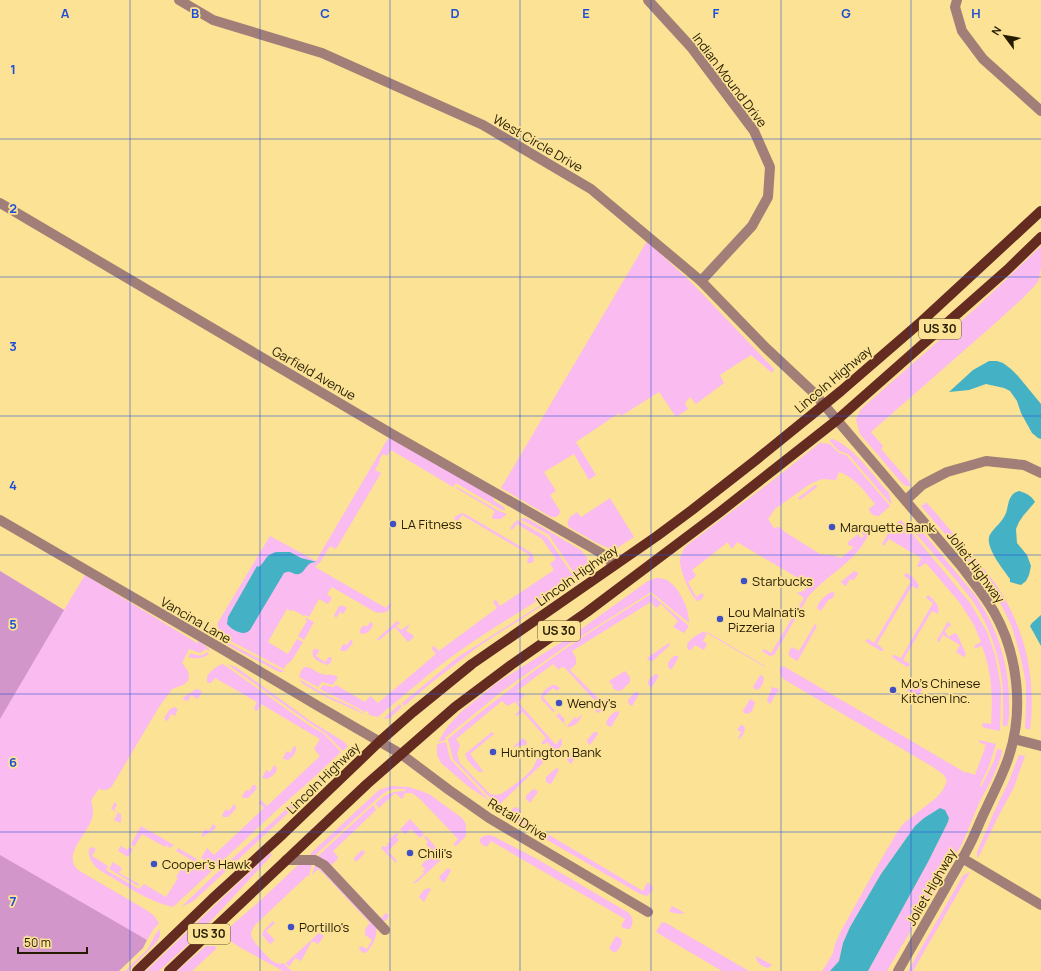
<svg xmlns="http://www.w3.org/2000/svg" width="1041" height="971" viewBox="0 0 1041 971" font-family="Manrope,sans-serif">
  <rect width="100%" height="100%" fill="#fbe295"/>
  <g fill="#fabbf0">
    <path d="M647 241 694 285 774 369 773 372H771L751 355 720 375 724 383 696 404 690 397 685 403 688 409 676 417 659 392 621 416 619 413 576 442 596 475 589 480 574 454 544 472 556 491 550 495 560 511 559 515 556 517H551L501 488Z"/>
    <path d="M1041 246V268L1038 282 1023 298 992 326 871 432 883 446 881 449 908 480 911 486H906L902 483 860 434 856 419 861 409 976 308Z"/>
    <path d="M390 435 494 498 493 500 504 507 505 510H502L456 483 453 487 391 450 387 456 383 454 379 460 380 461 375 470 381 473 336 549 330 546 321 561 315 567 386 608 390 603H391C390 613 383 614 375 612L332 587 327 594 332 598 328 604 319 599 309 617 305 615 304 616 293 610 291 611 287 609 268 642 288 654 297 639 303 642 292 660 286 665 284 669 221 636 217 624 270 536 316 561Z"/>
    <path d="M833 439C854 447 874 477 889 493L891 500V504L848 454 839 451 829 440Z"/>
    <path d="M821 442 823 444 826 443 828 444H830L839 453 846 455 890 506 879 516C874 516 870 514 869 509L875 504C863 490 857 479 839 472L836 480 823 479 814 482 807 486 775 509 768 519 774 528 779 527 785 532 820 554 828 555H832L841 558 854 547 848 545V542L858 534 861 538 864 536 861 532 868 526H870L871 528C860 561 829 572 808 597L774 655 770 656 762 651 764 649 771 653 804 598 797 593 806 590 804 583 796 585 798 578 737 542 733 548H731L728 542 692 570 696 575 694 578 688 582 696 597 702 593 704 595 702 599 697 601C690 594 680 571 680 561 680 555 683 551 686 546L772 481Z"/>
    <path d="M815 485 817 486V487L800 500 798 498Z"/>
    <path d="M457 487 497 510 507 514 501 519H493L492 517 495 511 456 488Z"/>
    <path d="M610 498 634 537 617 548 613 550 597 543 569 527C565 520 571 516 577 512L581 517Z"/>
    <path d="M926 502C942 520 957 538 972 556 983 568 994 580 1002 594 1027 636 1036 682 1030 730L1025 728 1026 704V684L1021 658 1012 627 1004 610 991 588 922 507 921 505H924Z"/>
    <path d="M462 513 465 514 530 552 533 556 534 561 532 563H528L527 561 530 555 462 515 458 521H456L454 518 456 516Z"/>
    <path d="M525 518 530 520 581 550 587 558 588 567 576 576 549 535 520 519Z"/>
    <path d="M517 520 547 537 574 577C537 602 498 624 461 650 432 670 406 694 378 717L373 716 368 714 369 712 366 711 365 712C350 703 335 697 320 689L323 685 334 687 336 685 365 702 370 696 378 703 436 654 431 648 434 646 439 651 497 608 493 602 495 600 497 601 500 606 554 570 550 564 556 559 542 539 517 524 512 530 510 528Z"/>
    <path d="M901 520 970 603 987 632 995 655 1001 688 1000 731 985 728 983 727 982 725 983 723 991 724C993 698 992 672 982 646L976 648 974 647V646L981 642 974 625 960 603 926 563 920 567H917L921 558 889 539 884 546 882 544 890 529Z"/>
    <path d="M915 523 975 595C997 627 1009 663 1009 701 1009 709 1010 718 1007 726H1003C1003 708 1004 691 1001 674 997 648 987 621 972 600 953 575 931 551 910 527Z"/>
    <path d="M0 571 64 610 85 575 197 643 199 641 209 649 210 651 206 649 200 653 189 649 182 663 188 671 189 677 188 681 183 685 172 689 159 707 112 786C108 790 105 791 99 789L91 800C92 804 93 808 93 813 93 830 60 854 78 870L148 911 154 916 159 923 153 930 147 940 142 937 0 971Z"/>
    <path d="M854 571 857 572 858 574 854 580 850 579 846 586H845L841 582Z"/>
    <path d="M907 573C912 576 917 581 919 586L917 589 912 586 877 644 883 649V651H881L866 642V640L868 639 874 643 911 581 904 576 905 574Z"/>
    <path d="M585 575 580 580 571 587 479 646 431 683 404 706 402 703 458 657 553 597Z"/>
    <path d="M656 578C661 578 667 579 671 583 680 590 690 611 689 623L651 592 566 646 501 692 445 738 446 740 438 742 448 726 461 712 498 682 570 637 648 581Z"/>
    <path d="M832 592 835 593 832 599H829L821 611 817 608C818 602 826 594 832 592Z"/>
    <path d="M651 594 689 626 684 633 673 627 678 621 661 604 656 608 651 602 572 651 576 658V664L570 670 602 702 607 698 610 701C608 706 602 710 598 713L596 712 595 710 599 705 564 667 560 668 559 670 553 664 517 691 525 695 518 702 556 745 560 739H562V744C559 750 554 755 548 750L550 745 547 742 545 744H542V742L546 738 523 712 517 716 515 715 521 709 515 702 508 706 502 701 456 739 460 745 457 754 460 763 490 794 495 795 501 794C510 788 525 778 531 770 535 766 536 760 539 756H541C543 759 544 761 542 764L501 803 497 804 493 803V801L453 759 448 739C488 706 528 674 571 645 597 627 625 611 651 594Z"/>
    <path d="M928 595C934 599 941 607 938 614L932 611 903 660 910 664 909 666 907 667 893 658 892 656 894 655 901 658 933 603 926 598Z"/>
    <path d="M339 606H344L347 608 343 614 340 612 336 618 334 615Z"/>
    <path d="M306 618 314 622 304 640 298 636 307 621 305 619Z"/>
    <path d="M397 621 400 623 396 626 401 630 410 624 406 631 413 635 414 637 408 642 395 627 378 641 377 639Z"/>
    <path d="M948 621 951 625 945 630 948 637 955 633 957 634 966 654 964 657 956 652 960 645 943 635 939 642H938L937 640 947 623Z"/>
    <path d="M371 622H372L373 625C371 630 366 636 360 633 359 630 362 626 364 625L366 627Z"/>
    <path d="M815 624 817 626 798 660 797 661 789 656C788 652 790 650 792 647L799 651Z"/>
    <path d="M703 632 709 633 765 666V667L707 633 703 641 707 644 704 650 695 645 691 650H688C688 648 687 647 687 646 687 641 699 633 703 632Z"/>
    <path d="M221 639 285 672H279L222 642Z"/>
    <path d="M351 639 353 643 346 651H342L340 650 343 644 347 645Z"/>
    <path d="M669 643 670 645 654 660 652 661 648 660 647 658Z"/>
    <path d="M314 649H316L319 650V651L316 656 325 662 329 657H331L332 659 331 662 328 665C321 663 308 658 314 649Z"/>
    <path d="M207 652 209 654C202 659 197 659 188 657L191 653C198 656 201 657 207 652Z"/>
    <path d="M674 656H678V658L672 669H670L668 667C667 662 671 659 674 656Z"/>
    <path d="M223 664 310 726 323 733 341 752 311 780 278 809 216 867 201 858 207 848 214 855 264 808 259 803 261 800 267 806 320 756 314 749 320 739 261 704 257 711H256L254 708 257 702 215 678 211 683H208C203 675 216 666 223 664Z"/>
    <path d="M227 664 236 667 312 722 343 741 348 746 343 751 324 732 311 724Z"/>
    <path d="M782 666 785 667 966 773 967 772 975 775 986 745 979 742V740L996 744 989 766 980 785 981 787 994 761 997 749 1002 750 1001 757 993 777 980 801 962 844 887 971H868L928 862 948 822 949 818 934 812 915 826 881 874 850 927 843 943 839 961 830 971H822L826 965 833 953 835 944 841 931 875 870 898 831 904 823 936 798 943 790 947 781 944 775 933 767 785 680C781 677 779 673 780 668Z"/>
    <path d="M304 667C311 666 315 672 322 674 328 676 331 673 338 677L333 685 322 682 318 687 299 677 301 671Z"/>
    <path d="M625 671 630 677V682L622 690 618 691 612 688 613 686 609 681Z"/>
    <path d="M656 674 659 676 652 687 651 688 648 684C647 680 652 676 656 674Z"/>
    <path d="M760 675 763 676C765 681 762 686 759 689L756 690 753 687Z"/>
    <path d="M299 679 328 696 353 707 368 716 328 698 303 684Z"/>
    <path d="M912 682 923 688 918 696 907 690Z"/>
    <path d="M552 685H555L560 688 557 691 553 688 543 697 554 710 555 711 553 712 541 699C541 692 546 689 552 685Z"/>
    <path d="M772 687 779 689V693L777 692 770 704 767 701Z"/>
    <path d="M196 689H198L202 692 198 699 191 695 188 701 184 700 183 698 184 697Z"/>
    <path d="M637 692 639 693 638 696 632 706H631L628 702V700L634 693Z"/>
    <path d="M750 699 754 701 755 703 752 711 748 714 744 713 743 711Z"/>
    <path d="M400 704 402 707 390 718 383 719Z"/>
    <path d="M174 707 178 709 175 716 171 714 168 720 166 721 164 718 170 709Z"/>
    <path d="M617 711 619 712V714L611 727H610L606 724C607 718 612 713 617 711Z"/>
    <path d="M559 713 565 720 564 722 567 726 575 717 577 719 582 714C580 722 575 726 568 727L556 716Z"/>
    <path d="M741 725 744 726 745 728 743 735 739 739 738 738 741 732 737 730Z"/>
    <path d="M492 732 494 734 470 754 483 771V772H479C474 767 466 761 465 754Z"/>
    <path d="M594 732H597L598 734 590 745 587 742V740Z"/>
    <path d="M523 738 527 742 526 745 513 747Z"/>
    <path d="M446 742 450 759 490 801 469 787 441 763 437 755V744Z"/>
    <path d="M294 746 296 747C297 752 293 757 288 760L283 759V758L287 751 290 753Z"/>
    <path d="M574 750H578L579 752 571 764 567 760V757Z"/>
    <path d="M350 751 349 754 346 759 199 896 192 902 181 907 224 866Z"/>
    <path d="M1019 755 1025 756 1014 787 998 817 978 858 977 855V852L994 812 1009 781Z"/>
    <path d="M274 765 277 768C277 773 272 776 268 779L262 778 266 770 270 772Z"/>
    <path d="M557 768 559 770 551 784H550L546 782V777L555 769Z"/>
    <path d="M253 785H255L257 787 255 791 248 798H243L242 796 246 790 249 791Z"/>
    <path d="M391 786 408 787 418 790 429 794 462 818 466 824V834L465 837 456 846 454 845V843L458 839 420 799 412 793H405L403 798 402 799 395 793 379 808 375 804C386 794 389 792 405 791L406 789H394L389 790 384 793 378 798 324 847 315 855H311L310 854 379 790Z"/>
    <path d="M533 789 536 790 538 792 530 803 526 799V796Z"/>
    <path d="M115 802 117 805 114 810 121 814V823L114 820 118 813 111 809Z"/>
    <path d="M234 804 236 807V809L228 817H223L222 815 226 809 229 811Z"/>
    <path d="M373 805 376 810 333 851 338 857 337 860 331 865 381 918 386 913 389 915 387 919 385 921H382L317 857Z"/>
    <path d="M515 807 518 808 521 811 519 817 643 891 647 883H649L653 888 652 891 647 896 640 894 518 823 513 818 511 812 512 809Z"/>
    <path d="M410 819 424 834 420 838 411 829 405 834 400 829Z"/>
    <path d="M213 824 216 826 215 829 202 837 201 836 205 829 209 831Z"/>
    <path d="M141 826 174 845 172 847H171L170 848 166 845 165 847 142 834 134 847 131 844Z"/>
    <path d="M397 833 399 834 396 837 399 840 388 851 397 861 396 863 381 848 383 846 385 847 388 845 387 843H389L391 841 389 839Z"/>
    <path d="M489 835 493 836 537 859 629 913C633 918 634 923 630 929 627 929 624 929 621 926L625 919 491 841 487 847 481 844 480 841C480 836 485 836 489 835Z"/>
    <path d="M426 836 444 856 442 859 417 882 412 884 424 873 422 872 425 869 421 865 433 854 430 851 431 850 426 844 428 842 424 837Z"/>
    <path d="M121 846 127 850 129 847 133 849 128 857 118 851 120 847Z"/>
    <path d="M92 847 96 849 92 856 108 866 106 870 139 889 144 884 166 897 178 878 176 877 186 861 196 866 199 860 214 869 173 907C146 901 122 883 98 869 92 863 88 857 89 849Z"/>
    <path d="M178 848 197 859 195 862 176 851Z"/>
    <path d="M362 850 365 852V853L357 861H354V858Z"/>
    <path d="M270 853 272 855 196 937 159 971H146Z"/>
    <path d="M113 862 122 868 119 873 139 884 138 886 109 869Z"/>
    <path d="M301 864H312L309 876H307L256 924C253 927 251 931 251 935 252 941 269 959 274 962 278 964 280 964 284 963L289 969 293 971H283L241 948 221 935 224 932 261 900 297 866Z"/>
    <path d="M315 865 319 867 376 926C378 936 373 944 367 952L363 953 359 949 360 947 361 946 367 949 372 940 365 935V929L370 923 324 874 318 869 312 875Z"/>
    <path d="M448 868 451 870 444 883 439 878 440 876Z"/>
    <path d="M970 872 913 971H908L962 877 965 874Z"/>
    <path d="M429 888 431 889 424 902 419 897C421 893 424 889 429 888Z"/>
    <path d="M672 906 685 913C679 914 675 914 669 911Z"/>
    <path d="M273 921 275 923 266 931 275 940 270 944 262 935 264 930Z"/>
    <path d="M662 922 666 923 749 971H722L656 932Z"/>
    <path d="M160 929V936L156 943 128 971H125L148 949 156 933Z"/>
    <path d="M319 933 324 936 319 943 318 944 312 941 301 961 295 958 289 967 286 963Z"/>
    <path d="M616 936 621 939C623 944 620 948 616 952H613L609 948Z"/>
    <path d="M206 946H214L217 948 192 971H177Z"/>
    <path d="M756 955V956L772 965 768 968C761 966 756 963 756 955Z"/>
  </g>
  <g fill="#d396ca">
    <path d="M0 571 64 610 0 719Z"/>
    <path d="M0 855 147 940 143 948 119 971H0Z"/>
  </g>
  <g fill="#45b1c5">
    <path d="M989 361H997L1003 363 1011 369 1018 376 1041 404V439L1038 438 1032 433 1021 413 1017 401 1010 391 1004 388 986 384 969 390 949 392 973 370Z"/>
    <path d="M1019 491C1026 493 1032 496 1035 502L1023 516 1019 522 1016 529 1017 543 1027 555 1031 566 1029 575 1026 581 1021 585 1010 582V579C1003 569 982 544 991 533 996 526 1003 521 1006 513 1009 504 1008 494 1019 491Z"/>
    <path d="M276 552H290L301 558 317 562C315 562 313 562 311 563 306 565 304 573 299 574 293 576 292 569 284 573L250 630C244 637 232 630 227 624L228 617 257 566 259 567C267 560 264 556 276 552Z"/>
    <path d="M1041 615V646L1030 626 1032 623Z"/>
    <path d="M940 808 945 810 949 818 948 822 928 862 868 971H830L839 961 843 943 850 927 881 874 915 826 924 818Z"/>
  </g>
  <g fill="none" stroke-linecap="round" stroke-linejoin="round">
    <g stroke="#a17e77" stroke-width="10">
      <path d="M179 0 213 20 322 53 483 125 591 189 701 281 766 348 814 393 962 567C973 582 985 596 994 612 1018 654 1024 710 1009 756 1003 775 993 793 985 811 980 821 976 832 971 842 964 857 954 872 946 887 930 915 914 943 898 971"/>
      <path d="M648 0 691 47 754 131 770 167 768 197 752 226 701 281"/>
      <path d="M957 0 955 7 962 31 983 59 1041 111"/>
      <path d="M0 203 392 434 608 557 613 566"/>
      <path d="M906 500 922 485 947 472 986 461 1024 465 1041 473"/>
      <path d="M0 520 222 649 318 706 401 754 449 790 489 818 648 912"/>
      <path d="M1014 739 1041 746"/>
      <path d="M962 858 1041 905"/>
      <path d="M286 860H315L324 865 385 930"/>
    </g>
    <g stroke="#642b21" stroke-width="10">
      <path d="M137 971 212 899 283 834 380 741 413 712 472 664 657 536 692 510 756 460 841 391 922 321 1041 211"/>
      <path d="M169 971 367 784 455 707 511 665 587 612 720 512 837 420 1007 270 1041 237"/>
    </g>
  </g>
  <path fill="none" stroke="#1d4ed8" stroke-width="1" stroke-opacity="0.55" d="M130 0V971M260 0V971M390 0V971M520 0V971M651 0V971M781 0V971M911 0V971M0 139H1041M0 277H1041M0 416H1041M0 555H1041M0 694H1041M0 832H1041"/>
  <g fill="#4050c3" stroke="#fbe295" stroke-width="1.5">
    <circle cx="393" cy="524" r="4"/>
    <circle cx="832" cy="527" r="4"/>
    <circle cx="744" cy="581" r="4"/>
    <circle cx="720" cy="619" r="4"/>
    <circle cx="893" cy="690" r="4"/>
    <circle cx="559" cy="703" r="4"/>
    <circle cx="493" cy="752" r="4"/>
    <circle cx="410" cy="853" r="4"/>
    <circle cx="154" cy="864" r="4"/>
    <circle cx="291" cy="927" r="4"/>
  </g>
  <g text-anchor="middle" stroke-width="3.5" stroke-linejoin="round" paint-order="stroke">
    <g fill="#fbe295" stroke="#65572d" stroke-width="1">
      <rect x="919" y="319" width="42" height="20" rx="3"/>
      <rect x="538" y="621" width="42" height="20" rx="3"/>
      <rect x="188" y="924" width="42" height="20" rx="3"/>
    </g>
    <g font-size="12" font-weight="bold" fill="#251b00">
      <text x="940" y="333">US 30</text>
      <text x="559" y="635">US 30</text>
      <text x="209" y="938">US 30</text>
    </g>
    <g font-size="13" fill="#251b00" stroke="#fbe295">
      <text transform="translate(730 80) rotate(53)" y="5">Indian Mound Drive</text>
      <text transform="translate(538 143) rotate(30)" y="5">West Circle Drive</text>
      <text transform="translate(314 373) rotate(30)" y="5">Garfield Avenue</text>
      <text transform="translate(833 379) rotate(-40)" y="5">Lincoln Highway</text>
      <text transform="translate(976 567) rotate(53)" y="5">Joliet Highway</text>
      <text transform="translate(577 575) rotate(-35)" y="5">Lincoln Highway</text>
      <text transform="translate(196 620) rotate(30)" y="5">Vancina Lane</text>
      <text transform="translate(323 778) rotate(-44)" y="5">Lincoln Highway</text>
      <text transform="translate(518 819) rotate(32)" y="5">Retail Drive</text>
      <text transform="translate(931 887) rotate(-60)" y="5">Joliet Highway</text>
    </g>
    <g font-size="13" fill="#251b00" stroke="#fbe295" text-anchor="start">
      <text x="401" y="529">LA Fitness</text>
      <text x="840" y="532">Marquette Bank</text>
      <text x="752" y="586">Starbucks</text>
      <text x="728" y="617">Lou Malnati's<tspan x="728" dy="15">Pizzeria</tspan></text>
      <text x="901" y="688">Mo's Chinese<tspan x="901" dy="15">Kitchen Inc.</tspan></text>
      <text x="567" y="708">Wendy's</text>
      <text x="501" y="757">Huntington Bank</text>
      <text x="418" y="858">Chili's</text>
      <text x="162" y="869">Cooper's Hawk</text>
      <text x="299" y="932">Portillo's</text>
    </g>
  </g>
  <g font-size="13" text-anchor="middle" font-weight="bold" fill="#1d4ed8" stroke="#fbe295" stroke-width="3.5" stroke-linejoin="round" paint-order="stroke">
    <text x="65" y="18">A</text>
    <text x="195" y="18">B</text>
    <text x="325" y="18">C</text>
    <text x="455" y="18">D</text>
    <text x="586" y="18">E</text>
    <text x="716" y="18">F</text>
    <text x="846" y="18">G</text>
    <text x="976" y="18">H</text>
    <text x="13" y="74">1</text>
    <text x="13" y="213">2</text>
    <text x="13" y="351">3</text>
    <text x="13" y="490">4</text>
    <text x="13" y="629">5</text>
    <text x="13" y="767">6</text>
    <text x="13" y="906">7</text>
  </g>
  <g transform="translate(1005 36) rotate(302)" stroke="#fbe295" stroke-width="3" paint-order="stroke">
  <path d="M0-3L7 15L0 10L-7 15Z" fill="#251b00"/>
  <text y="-6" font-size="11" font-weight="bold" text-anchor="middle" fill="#251b00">N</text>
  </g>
  <path d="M18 947v6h69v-6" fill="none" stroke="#251b00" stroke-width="2"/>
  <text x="24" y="947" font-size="12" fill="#251b00" stroke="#fbe295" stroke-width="3" paint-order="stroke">50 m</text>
</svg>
